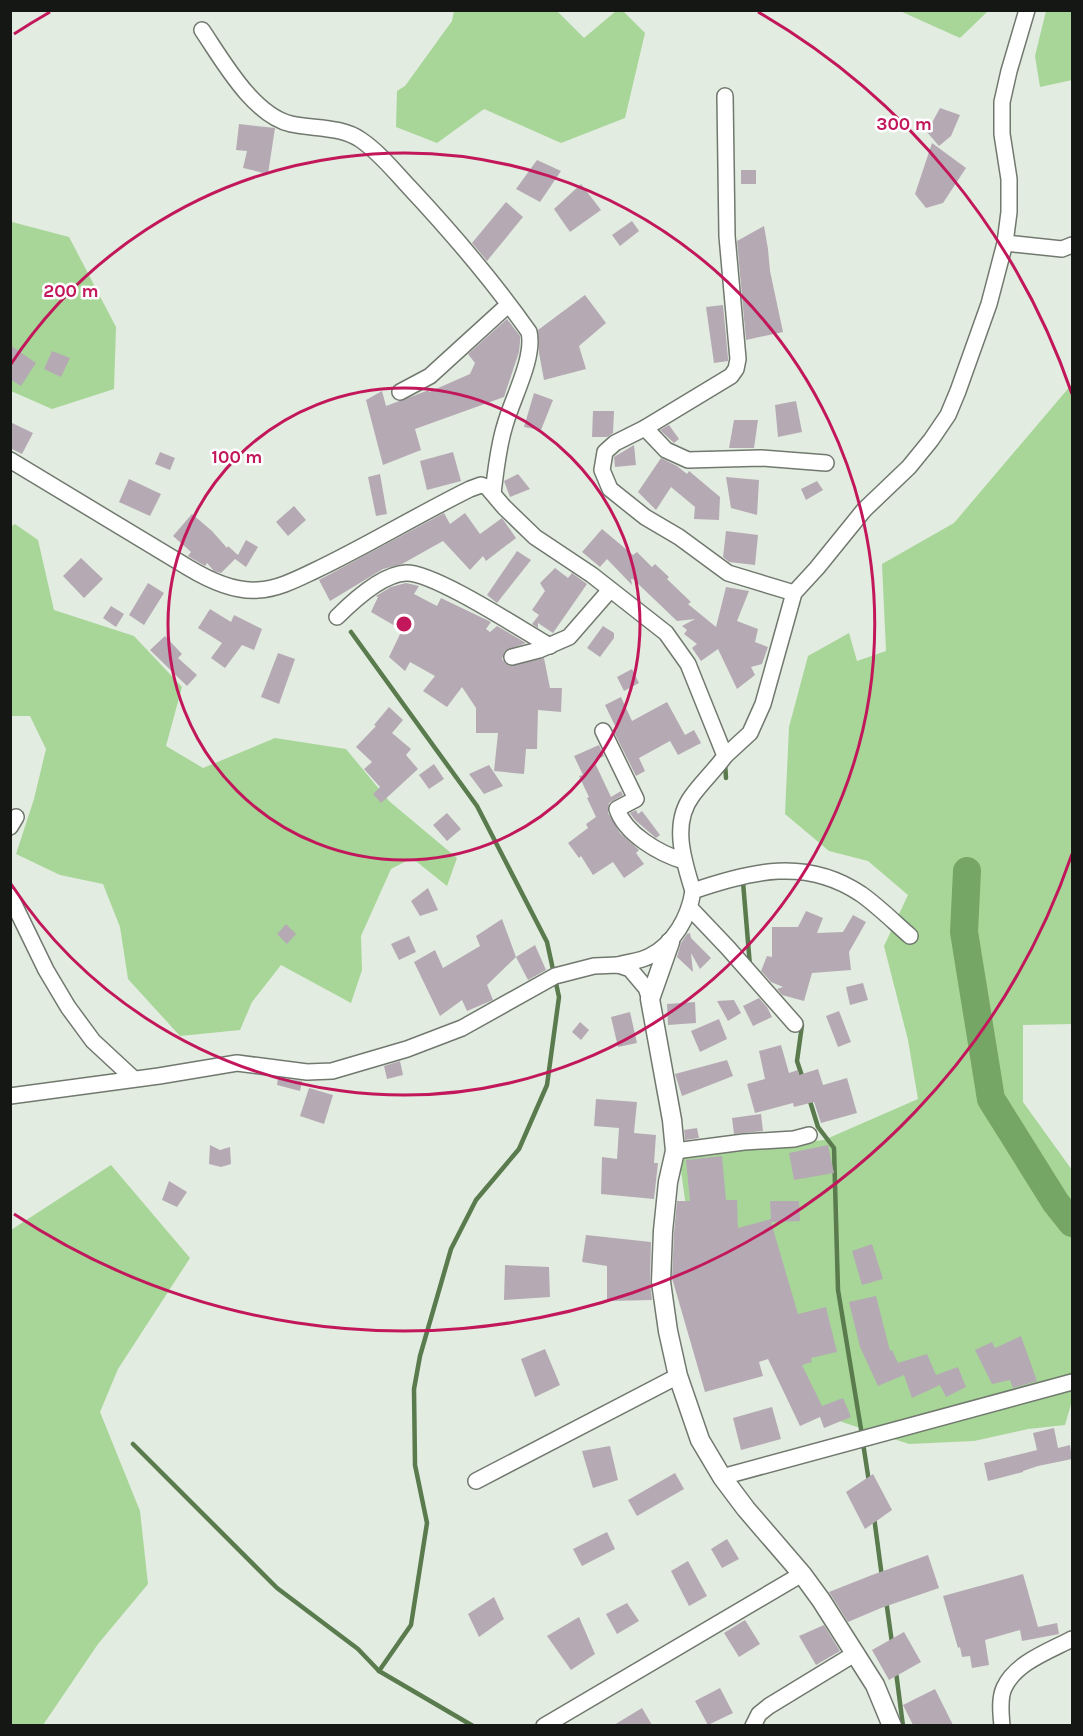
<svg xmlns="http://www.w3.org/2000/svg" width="1083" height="1736" viewBox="0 0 1083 1736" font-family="Karla,sans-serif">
  <rect width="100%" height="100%" fill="#e3ece0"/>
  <g fill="#a7d698">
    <path d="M454 11H557L584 38 616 11H623L645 33 625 118 561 143 484 109 437 143 396 127 397 91 405 86 452 21Z"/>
    <path d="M900 11H988L960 38Z"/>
    <path d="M1046 11H1072V80L1040 87 1035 56Z"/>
    <path d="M12 222 69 237 116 327 114 389 52 409 11 391Z"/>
    <path d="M1072 384V1024L1023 1025V1102L1072 1170V1401L1065 1425 1028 1429 974 1441 909 1444 842 1422 797 1398 691 1244 679 1156 824 1140 918 1099 908 1040 884 946 908 895 868 861 829 851 785 814 789 727 808 656 849 633 857 661 886 651 882 564 954 523Z"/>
    <path d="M15 524 38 540 54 610 134 636 182 687 166 746 203 768 275 738 346 749 389 801 457 858 447 886 412 858 391 869 361 936 362 970 351 1003 281 965 252 1002 240 1030 180 1036 128 979 120 927 103 884 60 875 16 854 34 799 46 749 30 716H11L10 527Z"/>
    <path d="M111 1165 190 1258 118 1369 100 1412 140 1511 148 1584 98 1644 43 1725H11V1230Z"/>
  </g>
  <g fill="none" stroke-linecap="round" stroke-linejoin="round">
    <g stroke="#597b4d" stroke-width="4.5">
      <path d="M351 632 477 806 547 942 559 997 547 1085 519 1149 476 1200 451 1249 420 1356 414 1389 415 1465 427 1523 411 1625 379 1671"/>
      <path d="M725 763 726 778"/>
      <path d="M743 882 750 966"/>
      <path d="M799 1021 802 1025 797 1061 803 1079"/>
      <path d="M809 1098 818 1127 834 1148 838 1290 862 1435"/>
      <path d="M863 1443 869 1482"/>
      <path d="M133 1444 277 1588 358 1649 379 1671 473 1726"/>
      <path d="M874 1517 882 1577"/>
      <path d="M886 1600 892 1643"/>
      <path d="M896 1672 903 1726"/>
    </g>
    <path stroke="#76a666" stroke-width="28" d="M967 871 964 932 991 1099 1056 1203 1072 1223"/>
  </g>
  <g fill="#b5aab4">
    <path d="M940 108 960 115 951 136 939 146 927 132Z"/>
    <path d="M239 124 275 128 268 174 243 168 247 151 236 150Z"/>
    <path d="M932 143 966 168 943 203 926 208 915 194Z"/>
    <path d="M537 160 561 171 540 202 516 189Z"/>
    <rect x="741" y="170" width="15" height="14"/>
    <path d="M581 184 601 210 570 232 554 209Z"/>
    <path d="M506 202 523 217 487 261 472 243Z"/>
    <path d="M632 221 639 231 620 246 612 235Z"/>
    <path d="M764 226 768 249 770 271 783 332 746 340 737 241Z"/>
    <path d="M585 295 606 323 579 346 586 369 544 380 539 353 538 330Z"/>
    <path d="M723 305 728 358V361L714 363 706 307Z"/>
    <path d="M507 319 520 336V342L519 352 504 397 415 429 421 450 383 465 366 400 382 391 386 406 429 390V392L470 374 475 363 468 354Z"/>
    <path d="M10 345 36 363 21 386 10 379Z"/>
    <path d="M52 351 70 358 61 377 44 369Z"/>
    <path d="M534 393 553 400 541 430 524 427Z"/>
    <path d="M796 401 802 432 778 437 775 405Z"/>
    <path d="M593 411H614L613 433 607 437H592Z"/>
    <path d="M734 420H758L754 448H729Z"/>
    <path d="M10 422 33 433 22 454 10 448Z"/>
    <path d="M669 425 679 439 674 443 660 430Z"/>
    <path d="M634 445 636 465 615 467 614 457Z"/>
    <path d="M160 452 175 458 170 470 155 464Z"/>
    <path d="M453 452 461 481 427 490 420 461Z"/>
    <path d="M661 458 677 466 687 474 689 471 720 497 719 520 694 519 695 507 671 487 656 510 638 492Z"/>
    <path d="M380 474 387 514 376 516 368 477Z"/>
    <path d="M518 474 530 489 510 497 504 481Z"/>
    <path d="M726 477 759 480 757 515 731 508Z"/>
    <path d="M129 479 161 494 150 516 119 502Z"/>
    <path d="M817 481 823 490 806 500 801 489Z"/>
    <path d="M294 506 306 520 288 536 276 522Z"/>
    <path d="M444 513 450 524 465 513 480 534 502 518 516 538 486 561 483 556 470 570 443 541 402 564 383 569 330 601 319 580Z"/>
    <path d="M192 514 212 531 227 548 228 546 238 555 246 540 258 547 246 567 235 559 221 573 214 571 207 563 205 566 188 556 191 552 173 536Z"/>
    <path d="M602 529 633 555 637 552 652 567 655 564 669 577 667 579 691 602 688 604 716 627 726 587 749 591 737 621 758 629 755 642 768 647 762 664 751 667 755 675 737 689 718 649 701 661 692 648 697 644 684 634 687 630 682 626 695 619 677 621 633 579H631L632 585 607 559 600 567 582 552Z"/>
    <path d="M726 531 758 535 755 565 729 562 723 557Z"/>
    <path d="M517 551 531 560 497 603 487 595Z"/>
    <path d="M81 558 103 579 84 598 63 576Z"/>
    <path d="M555 568 568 578 572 573 587 584 553 633 538 623V628L532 624 539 615 532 610 545 591 540 583Z"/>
    <path d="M148 583 164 593 144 625 129 615Z"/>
    <path d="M406 583 419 586 414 594 437 606 441 598 491 622 486 629 490 632 497 626 526 643 505 651 502 659 509 666 544 658 550 688H562L561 712 538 710 537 749H526L524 774 494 771 498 733H476V708L462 687 447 707 423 691 435 676 410 662 405 671 389 657 402 630 371 612 378 597 376 596 391 587Z"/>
    <path d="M111 606 124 614 116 627 103 618Z"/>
    <path d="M210 609 231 622 234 615 262 629 254 650 242 645 225 668 211 658 222 643 198 628Z"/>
    <path d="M603 626 614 633V638L600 657 587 648Z"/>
    <path d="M165 636 182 654 178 658 197 675 187 686 150 650Z"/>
    <path d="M278 653 295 659 279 704 261 697Z"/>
    <path d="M632 669 639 683 624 691 617 677Z"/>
    <path d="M621 697 632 721 667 702 685 735 694 730 701 743 678 755 670 741 639 758 645 771 636 776 614 732 617 730 605 705Z"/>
    <path d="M389 707 403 720 392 733 411 749 406 755 418 769 381 803 373 794 380 787 364 769 372 762 356 747 376 726 374 725Z"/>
    <path d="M599 745 604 756 594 761 611 797 621 791 623 795 609 803 608 813 620 833 639 850 636 853 644 864 624 878 613 862 593 875 581 856 579 858 568 843 588 828 586 824 596 817 587 798 589 797 579 776 583 775 574 756Z"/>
    <path d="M434 764 444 779 429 789 419 775Z"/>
    <path d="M489 765 503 786 484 794 469 774Z"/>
    <path d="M636 810 638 814 642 811 660 835 656 838 635 820 630 813Z"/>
    <path d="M447 813 461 829 447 841 433 825Z"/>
    <path d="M428 888 438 910 420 916 411 901Z"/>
    <path d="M806 911 823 918 817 933 843 932 853 915 866 922 849 952 851 970 812 973 804 1001 782 995 777 989 783 987 771 982 761 971 767 956 772 957V927H798Z"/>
    <path d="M502 919 516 957 487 985 493 1000 467 1011 462 1000 440 1016 414 962 435 950 443 968 480 946 476 936Z"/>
    <path d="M286 924 296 934 287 944 277 934Z"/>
    <path d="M690 933 691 938 711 958 700 969 691 953 693 972 677 957 681 943 687 934Z"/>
    <path d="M409 936 416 952 399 960 391 944Z"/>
    <path d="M535 945 546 970 528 980 516 957Z"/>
    <path d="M863 983 868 1000 850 1005 846 987Z"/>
    <path d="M759 998 767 1007 772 1017 753 1026 743 1006Z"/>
    <path d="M734 1000 741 1013 728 1021 717 1001Z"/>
    <path d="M695 1002 696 1023 668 1025 667 1004Z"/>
    <path d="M839 1011 851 1042 838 1047 826 1016Z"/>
    <path d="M630 1012 637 1043 618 1047 611 1017Z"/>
    <path d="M719 1019 727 1039 700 1052 691 1031Z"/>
    <path d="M580 1022 589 1030 581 1040 572 1032Z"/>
    <path d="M781 1045 789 1073 798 1070 799 1075 818 1069 823 1085 847 1078 857 1113 821 1123 814 1102 794 1107 793 1103 755 1113 747 1084 765 1079 759 1051Z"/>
    <path d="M727 1060 733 1076 682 1096 675 1074Z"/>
    <path d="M400 1061 403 1075 387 1079 384 1066Z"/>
    <path d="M278 1078 302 1081 300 1091 277 1085Z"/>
    <path d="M309 1088 333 1095 324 1124 300 1116Z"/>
    <path d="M596 1099 637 1102 634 1133 656 1135 654 1163H658L654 1199 601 1194 602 1157 617 1159 619 1128 594 1126Z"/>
    <path d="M761 1114 763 1131 734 1134 732 1118Z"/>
    <path d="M697 1128 699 1138 685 1140 684 1130Z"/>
    <path d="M210 1145 220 1150 230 1147 231 1164 221 1167 209 1164Z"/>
    <path d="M828 1145 834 1173 794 1180 789 1153Z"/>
    <path d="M722 1156 726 1200H737L738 1228 771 1219 770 1201H799L800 1221 771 1222 798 1314 826 1307 837 1352 811 1358 812 1362 802 1365 822 1406 843 1398 851 1417 824 1428 820 1417 800 1426 768 1359 759 1362 763 1376 705 1392 672 1278 674 1232 677 1201H690L686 1160Z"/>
    <path d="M169 1181 187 1192 177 1207 162 1200Z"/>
    <path d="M586 1235 651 1242 650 1282 652 1300 607 1301V1266L582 1262Z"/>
    <path d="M872 1244 883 1279 862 1285 852 1251Z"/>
    <path d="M505 1265 549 1267 550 1297 504 1300Z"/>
    <path d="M876 1296 890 1351 892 1350 898 1363 927 1354 936 1375 958 1367 966 1387 946 1397 940 1385 912 1398 904 1375 878 1386 860 1347 849 1302Z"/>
    <path d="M1021 1336 1037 1381 1013 1388 1010 1380 992 1384 975 1350 992 1342 995 1348Z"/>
    <path d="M545 1349 560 1385 535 1397 521 1359Z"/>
    <path d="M772 1407 781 1439 741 1450 733 1418Z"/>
    <path d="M1054 1428 1058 1448 1070 1445 1072 1459 1038 1466 1023 1471V1472L988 1481 984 1463 1037 1450 1033 1433Z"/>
    <path d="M610 1446 618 1480 593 1488 582 1451Z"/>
    <path d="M675 1473 684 1489 637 1516 628 1500Z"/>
    <path d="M873 1474 892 1510 865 1529 846 1492Z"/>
    <path d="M607 1532 615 1549 582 1566 573 1549Z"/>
    <path d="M727 1539 739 1559 722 1568 711 1549Z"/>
    <path d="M928 1555 939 1588 881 1608 848 1622 829 1592 872 1575Z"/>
    <path d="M688 1561 707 1596 689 1606 671 1571Z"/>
    <path d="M1023 1574 1038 1627 1057 1623 1059 1634 1022 1641 1020 1630 985 1640 989 1665 972 1668 970 1656 962 1657 960 1647 958 1648 943 1596Z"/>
    <path d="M494 1597 504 1619 479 1637 468 1614Z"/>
    <path d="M627 1603 639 1621 617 1634 606 1614Z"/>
    <path d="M579 1617 595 1654 571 1670 547 1636Z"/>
    <path d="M745 1620 760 1644 739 1657 724 1633Z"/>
    <path d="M824 1625 840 1651 816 1665 799 1636Z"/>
    <path d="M904 1632 921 1662 889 1680 872 1650Z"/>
    <path d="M720 1688 733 1713 708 1725 695 1701Z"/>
    <path d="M935 1689 953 1725H913L903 1705Z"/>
    <path d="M642 1708 652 1725H614Z"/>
  </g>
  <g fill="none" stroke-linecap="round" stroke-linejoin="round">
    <defs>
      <g id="minor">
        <path d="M202 30C223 61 253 115 291 124 314 129 341 126 361 140 380 153 394 171 410 188 452 233 493 281 529 332 535 358 512 399 505 425 498 447 496 470 493 493"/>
        <path d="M725 96 727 236 738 359 736 369 731 376 645 428 615 443 605 452 602 470 610 489 645 517 679 537 728 573 794 593"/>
        <path d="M1005 243 1062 249 1072 245"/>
        <path d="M400 392 430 376 508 305"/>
        <path d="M645 428 666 450 688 460 761 458 826 463"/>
        <path d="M10 460 189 568C209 580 234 592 258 590 278 589 297 579 314 571 367 546 417 515 470 489L481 485 487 487 504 507 535 537 592 575 666 633 688 664 725 756C715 770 702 782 692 796 671 824 684 862 693 891"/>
        <path d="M337 617C353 601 382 574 406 573 434 572 522 630 550 646"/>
        <path d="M512 657 539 650 569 637 610 590"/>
        <path d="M603 731 636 799 617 809C625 834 660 854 684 861"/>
        <path d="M725 756 750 733 763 704 794 593 817 568 864 510 909 467 931 440 948 415 958 391 989 304 1005 243 1009 212V179L1002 134V102L1009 71 1027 10"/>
        <path d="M10 827 16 817"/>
        <path d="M10 896 46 970 68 1007 93 1041 134 1079"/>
        <path d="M690 908 728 948 795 1024"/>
        <path d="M618 965C628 962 641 961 650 956 674 944 689 917 693 891 751 871 806 857 861 894 878 906 894 922 910 936"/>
        <path d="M10 1096 159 1076 237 1063 307 1072 332 1071 407 1049 462 1028 555 976 594 966 618 965 630 969 646 988 650 999"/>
        <path d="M675 1151 744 1142 794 1139 809 1135"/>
        <path d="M722 1477 1072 1382"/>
        <path d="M476 1481 678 1376"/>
        <path d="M544 1726 802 1574"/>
        <path d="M753 1726 759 1714 769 1706 856 1653"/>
        <path d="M1002 1726C1001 1714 999 1699 1004 1688 1015 1663 1049 1651 1072 1639"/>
      </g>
      <path id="tertiary" d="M670 942 650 999 672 1120 675 1151 668 1182 663 1231 661 1282 668 1331 678 1376 700 1440 722 1477 746 1509 802 1574 821 1600 875 1685 892 1726"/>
    </defs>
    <use href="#minor" stroke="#71796f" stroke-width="18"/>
    <use href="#tertiary" stroke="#71796f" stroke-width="21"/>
    <use href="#minor" stroke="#fff" stroke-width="15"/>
    <use href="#tertiary" stroke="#fff" stroke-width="18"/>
  </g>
  <g fill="none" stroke="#c2185b" stroke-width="3">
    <circle cx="404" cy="624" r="236"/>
    <path d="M11 364A471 471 0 1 1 11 884"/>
    <path d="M1072 854A707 707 0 0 1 14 1214M14 34A707 707 0 0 1 50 12M758 12A707 707 0 0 1 1072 394"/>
  </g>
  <circle cx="404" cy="624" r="9" fill="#c2185b" stroke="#fff" stroke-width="3"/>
  <g font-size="18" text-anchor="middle" font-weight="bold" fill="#c2185b" stroke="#fff" stroke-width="5" stroke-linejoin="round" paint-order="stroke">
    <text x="904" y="130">300 m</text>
    <text x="71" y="297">200 m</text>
    <text x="237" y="463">100 m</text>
  </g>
  <rect width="1083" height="1736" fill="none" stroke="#141713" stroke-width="24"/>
</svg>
